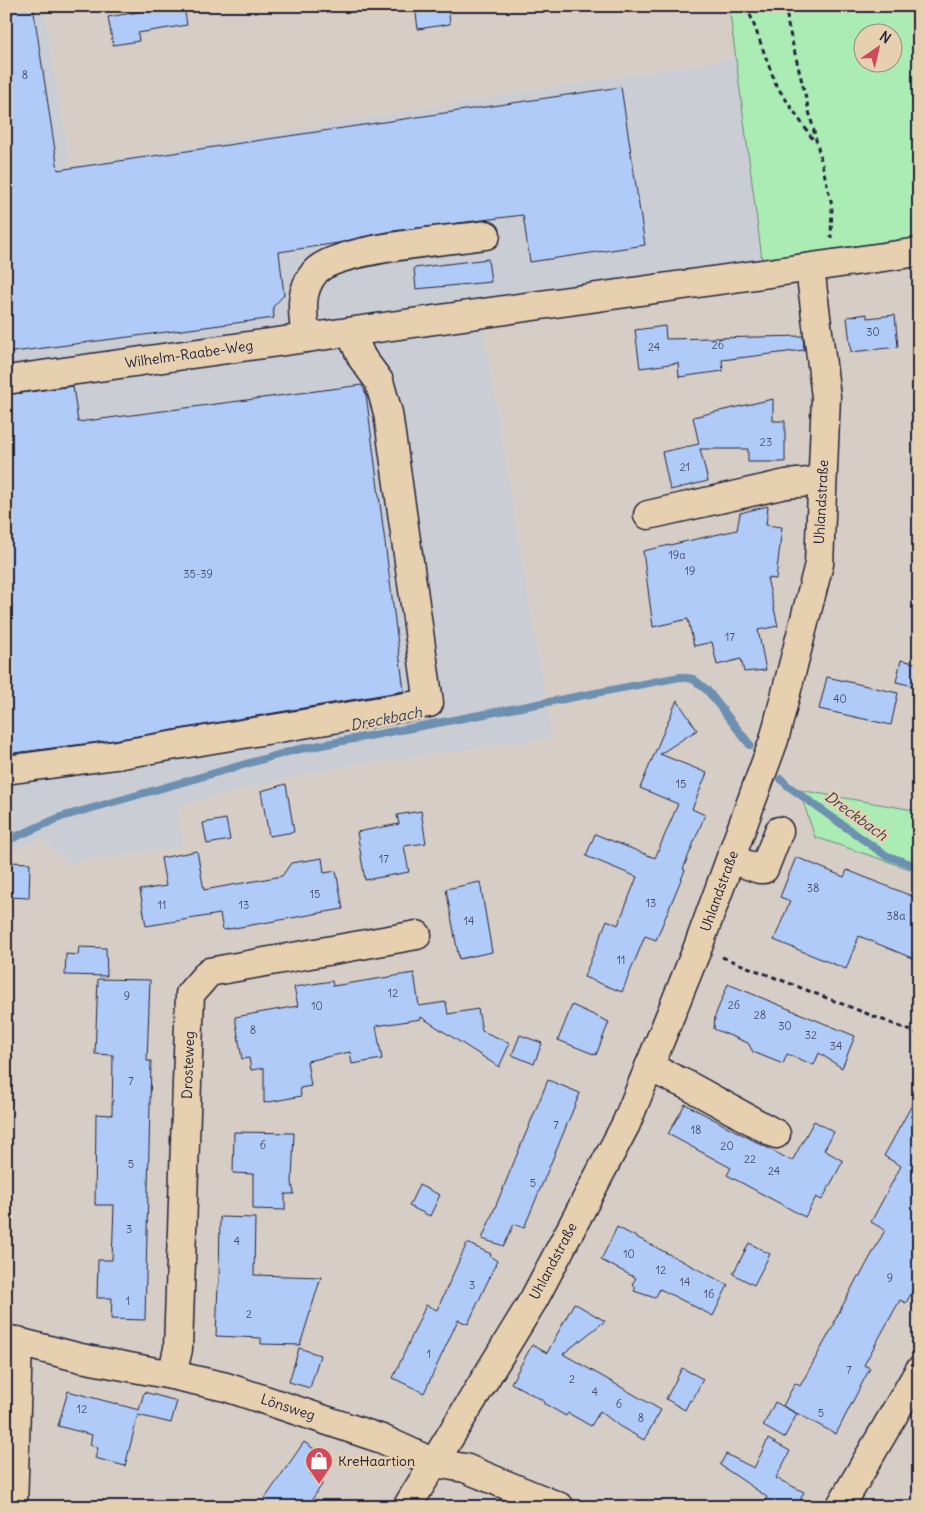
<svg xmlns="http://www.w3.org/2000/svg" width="925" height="1513" viewBox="0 0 925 1513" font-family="Delius,sans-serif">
  <rect width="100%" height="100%" fill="#d6cec6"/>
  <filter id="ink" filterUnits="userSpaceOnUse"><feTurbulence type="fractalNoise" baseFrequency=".02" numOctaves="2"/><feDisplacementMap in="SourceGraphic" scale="10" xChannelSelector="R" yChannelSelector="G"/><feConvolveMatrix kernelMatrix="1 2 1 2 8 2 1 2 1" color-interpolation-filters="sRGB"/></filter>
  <g filter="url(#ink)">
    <path fill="#cbcdd5" d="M6 6H43L70 166 736 58 762 259 478 298 552 738 338 767 178 806 183 846 68 863 41 839 6 854Z"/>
    <g fill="#abecb5" stroke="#668778" fill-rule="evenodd">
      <path d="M729 6H919V237L762 259ZM862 32H892V62H862Z"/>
      <path d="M799 790 919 811V872L815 837Z"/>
    </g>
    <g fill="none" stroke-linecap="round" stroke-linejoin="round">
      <g stroke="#6d8fb0" stroke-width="8">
        <path d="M781 779 788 786 885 855 913 865 919 864"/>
        <path d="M6 841 61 817 295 750 680 677 693 679 707 690 750 745"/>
      </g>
    </g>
    <g fill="#b0cbf8" stroke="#22223b">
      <path d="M19 6H33L58 170 621 87 645 245 530 262 523 215 393 231 366 236 338 243 279 252 284 295 273 307 274 318 6 353V8Z"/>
      <path d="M143 6H184L187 25 138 33 139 41 113 45 108 17 144 11Z"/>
      <path d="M415 6H448L450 24 418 29Z"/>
      <path d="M488 259 491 282 416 289 414 268Z"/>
      <path d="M867 314V318L895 315 898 347 851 352 847 317Z"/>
      <path d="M665 326 666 339 803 336 804 350 722 360 723 371 679 377 678 363 640 368 635 330Z"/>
      <path d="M362 385 366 394 404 691 114 740 6 754V395L73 386 78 422Z"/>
      <path d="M773 399V421H785V462H748V449H700L708 481 670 490 662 452 699 444 693 417Z"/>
      <path d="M768 506 766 525 782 527 776 579 767 578 778 626 758 630 766 670 744 672 741 659 717 665 712 642 694 646 688 619 653 627 643 551 737 530 740 513Z"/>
      <path d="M901 660 919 664V687L896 682Z"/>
      <path d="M827 677 898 693 891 725 819 709Z"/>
      <path d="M677 700 697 730 660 754 707 773 692 809 705 815 683 869 685 870 656 940 645 936 622 992 584 977 607 920 618 925 637 877 586 856 595 834 655 858 678 804 640 788Z"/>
      <path d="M286 784 294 832 269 836 261 791Z"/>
      <path d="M421 811 426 843 404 846 409 872 365 880 357 832 399 824 397 815Z"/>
      <path d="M226 819 230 840 207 844 203 823Z"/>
      <path d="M197 851 204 890 282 876 291 863 322 858 324 873 336 871 343 909 223 930 220 914 146 926 140 890 166 886 161 858Z"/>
      <path d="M796 857 844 877 847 870 919 899V961L859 936 846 969 774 940 790 901 780 897Z"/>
      <path d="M10 862 30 863 29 898 9 897Z"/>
      <path d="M480 882 492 952 459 959 446 889Z"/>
      <path d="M79 947 106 948 107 976 65 975 66 954 78 955Z"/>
      <path d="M414 973 419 1006 446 1002 448 1014 478 1009 482 1031 510 1043 499 1067 421 1017V1019L376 1026 382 1059 352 1064 350 1052 307 1061 311 1086 300 1088 301 1096 264 1103V1068L251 1070 249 1058 242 1059 235 1017 298 1006 294 987 332 981 333 986Z"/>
      <path d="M98 979 150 980 147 1061H151L145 1320 111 1319 112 1298H97L98 1260H112L114 1205H95L96 1114 112 1115 113 1055 95 1054Z"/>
      <path d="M728 984 855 1036 842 1068 819 1053 814 1065 787 1054 783 1064 753 1052 748 1043 714 1029 715 1016Z"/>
      <path d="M572 1005 609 1022 596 1055 558 1040Z"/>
      <path d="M520 1035 542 1043 534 1064 512 1055Z"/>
      <path d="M548 1080 580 1093 524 1228 514 1224 504 1246 482 1239Z"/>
      <path d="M919 1092V1279L906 1303 900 1300 864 1365 870 1368 836 1434 783 1406 795 1383 800 1386 835 1323 834 1322 858 1276H860L885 1230 871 1222 901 1166 884 1156Z"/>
      <path d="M685 1104 792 1161 814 1121 834 1132 824 1150 843 1161 822 1200 816 1197 805 1217 727 1175 731 1168 668 1134Z"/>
      <path d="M234 1132 294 1133 292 1182 294 1194H285V1210L253 1209V1174L233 1173Z"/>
      <path d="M419 1185 440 1195 430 1216 409 1206Z"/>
      <path d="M220 1217 255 1218 254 1275 321 1277 300 1345 261 1344V1338L216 1336 218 1284H219Z"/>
      <path d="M617 1227 728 1285 713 1316 660 1289 655 1298 634 1291 636 1287 632 1284 636 1278 601 1260Z"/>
      <path d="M467 1243 491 1254 490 1256 497 1261 468 1324 458 1320 424 1393 393 1378 426 1305 437 1310Z"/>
      <path d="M749 1243 770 1254 754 1285 733 1274Z"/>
      <path d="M574 1303 605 1321 563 1354 661 1410 644 1440 619 1426 600 1411 591 1426 568 1413 566 1416 543 1403 544 1401 511 1383 532 1345 547 1353Z"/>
      <path d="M299 1348 320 1355 310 1388 289 1382Z"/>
      <path d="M682 1368 703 1379 692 1401 690 1400 685 1410 666 1399Z"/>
      <path d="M68 1391 139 1410 144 1392 177 1401 171 1423 138 1415 125 1466 95 1458 98 1448 90 1445 92 1435 58 1426Z"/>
      <path d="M775 1402 797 1414 784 1438 763 1426Z"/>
      <path d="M768 1439 790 1451 776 1478 804 1492 797 1507H762L767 1497 720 1465 726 1454 754 1468Z"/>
      <path d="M304 1442 323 1455 310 1474 323 1483 307 1507H259Z"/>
    </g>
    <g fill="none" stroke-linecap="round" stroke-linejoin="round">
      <defs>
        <g id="minor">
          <path d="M306 338C303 315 298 292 315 272 336 248 452 240 486 235"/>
          <path d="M6 380 919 252"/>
          <path d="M648 515 786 484 822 481"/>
          <path d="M6 770 116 755 429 703 388 413 379 381 362 358 350 332"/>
          <path d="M731 859 759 869H764L779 831"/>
          <path d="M649 1067 689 1086 776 1134"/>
          <path d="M6 1339 81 1358 172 1375 226 1387 382 1439 434 1463 465 1468 560 1507"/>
          <path d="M172 1375 178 1349 190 994 209 972 417 935"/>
          <path d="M13 1507 18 1341"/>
          <path d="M407 1507 534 1299 626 1124 698 947 774 740 819 564 826 397 810 268"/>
          <path d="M840 1507 919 1371"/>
        </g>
      </defs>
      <use href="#minor" stroke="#22223b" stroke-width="31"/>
      <g stroke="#22223b" stroke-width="3" stroke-dasharray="5 4" stroke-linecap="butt">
        <path d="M747 6 776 85 814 141"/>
        <path d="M786 6 788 25 832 205 831 238"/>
        <path d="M722 957 919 1034"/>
      </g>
      <use href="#minor" stroke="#e6d0b0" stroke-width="28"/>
    </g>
  </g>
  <defs>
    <symbol id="shop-pin" viewBox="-11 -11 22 30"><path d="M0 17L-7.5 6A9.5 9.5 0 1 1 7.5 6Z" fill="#d1495b" stroke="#e6d0b0"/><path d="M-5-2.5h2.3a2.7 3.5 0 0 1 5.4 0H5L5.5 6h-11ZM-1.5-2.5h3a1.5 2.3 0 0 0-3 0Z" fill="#fff"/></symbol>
  </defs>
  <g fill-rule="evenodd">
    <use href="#shop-pin" x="303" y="1445" width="32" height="43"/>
  </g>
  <g text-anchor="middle" stroke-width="5" stroke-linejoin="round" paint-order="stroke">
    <g font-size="11" fill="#464c6a">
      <text x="25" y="79">8</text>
      <text x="873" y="336">30</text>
      <text x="718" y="349">26</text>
      <text x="654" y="351">24</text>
      <text x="766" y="446">23</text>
      <text x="685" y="471">21</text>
      <text x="677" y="559">19a</text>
      <text x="690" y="575">19</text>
      <text x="198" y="578">35-39</text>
      <text x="730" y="641">17</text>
      <text x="840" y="703">40</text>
      <text x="681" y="788">15</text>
      <text x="384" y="863">17</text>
      <text x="813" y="892">38</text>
      <text x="315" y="898">15</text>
      <text x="651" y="907">13</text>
      <text x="162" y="909">11</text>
      <text x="244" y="909">13</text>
      <text x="896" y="920">38a</text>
      <text x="469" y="925">14</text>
      <text x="621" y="964">11</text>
      <text x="393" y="997">12</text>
      <text x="127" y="1000">9</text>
      <text x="734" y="1009">26</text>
      <text x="317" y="1010">10</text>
      <text x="760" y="1019">28</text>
      <text x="785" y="1030">30</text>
      <text x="253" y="1034">8</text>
      <text x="811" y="1039">32</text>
      <text x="836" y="1050">34</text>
      <text x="131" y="1085">7</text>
      <text x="556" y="1129">7</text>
      <text x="696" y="1134">18</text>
      <text x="263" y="1149">6</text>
      <text x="727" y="1150">20</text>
      <text x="750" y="1163">22</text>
      <text x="131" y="1168">5</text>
      <text x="774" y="1175">24</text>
      <text x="533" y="1187">5</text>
      <text x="129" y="1233">3</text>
      <text x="237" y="1245">4</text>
      <text x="629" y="1258">10</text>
      <text x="661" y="1274">12</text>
      <text x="890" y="1282">9</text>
      <text x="685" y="1286">14</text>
      <text x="472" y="1289">3</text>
      <text x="709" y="1298">16</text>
      <text x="128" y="1305">1</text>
      <text x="249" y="1318">2</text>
      <text x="429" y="1358">1</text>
      <text x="849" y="1374">7</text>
      <text x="572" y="1383">2</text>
      <text x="595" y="1396">4</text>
      <text x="619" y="1408">6</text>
      <text x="82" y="1413">12</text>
      <text x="821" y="1417">5</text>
      <text x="641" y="1422">8</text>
    </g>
    <g font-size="14" fill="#22223b" stroke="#e6d0b0">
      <text transform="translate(189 354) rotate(-8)" y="5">Wilhelm-Raabe-Weg</text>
      <text transform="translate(821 502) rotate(-87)" y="5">Uhlandstraße</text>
      <text transform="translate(719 891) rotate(-70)" y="5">Uhlandstraße</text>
      <text transform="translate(188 1065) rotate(-88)" y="5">Drosteweg</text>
      <text transform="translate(553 1261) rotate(-62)" y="5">Uhlandstraße</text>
      <text transform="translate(288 1407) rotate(18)" y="5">Lönsweg</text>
    </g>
    <g font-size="14" fill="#22223b" stroke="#e6d0b0" text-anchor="start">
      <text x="338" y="1466">KreHaartion</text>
    </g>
    <g font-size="15" font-style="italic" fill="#353d58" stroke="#e6d0b0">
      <text transform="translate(386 719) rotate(-11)" y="5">Dreckbach</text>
      <text transform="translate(856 816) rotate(36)" y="5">Dreckbach</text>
    </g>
  </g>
  <rect width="925" height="1513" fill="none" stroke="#e6d0b0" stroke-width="25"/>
  <rect x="12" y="12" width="900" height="1488" fill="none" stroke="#22223b" stroke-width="2" filter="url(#ink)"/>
  <g transform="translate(878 48) rotate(34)"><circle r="24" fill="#e6d0b0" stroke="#988a81"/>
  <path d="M0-4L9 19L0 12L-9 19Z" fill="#d1495b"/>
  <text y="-8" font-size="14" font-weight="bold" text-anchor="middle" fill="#22223b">N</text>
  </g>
</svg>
